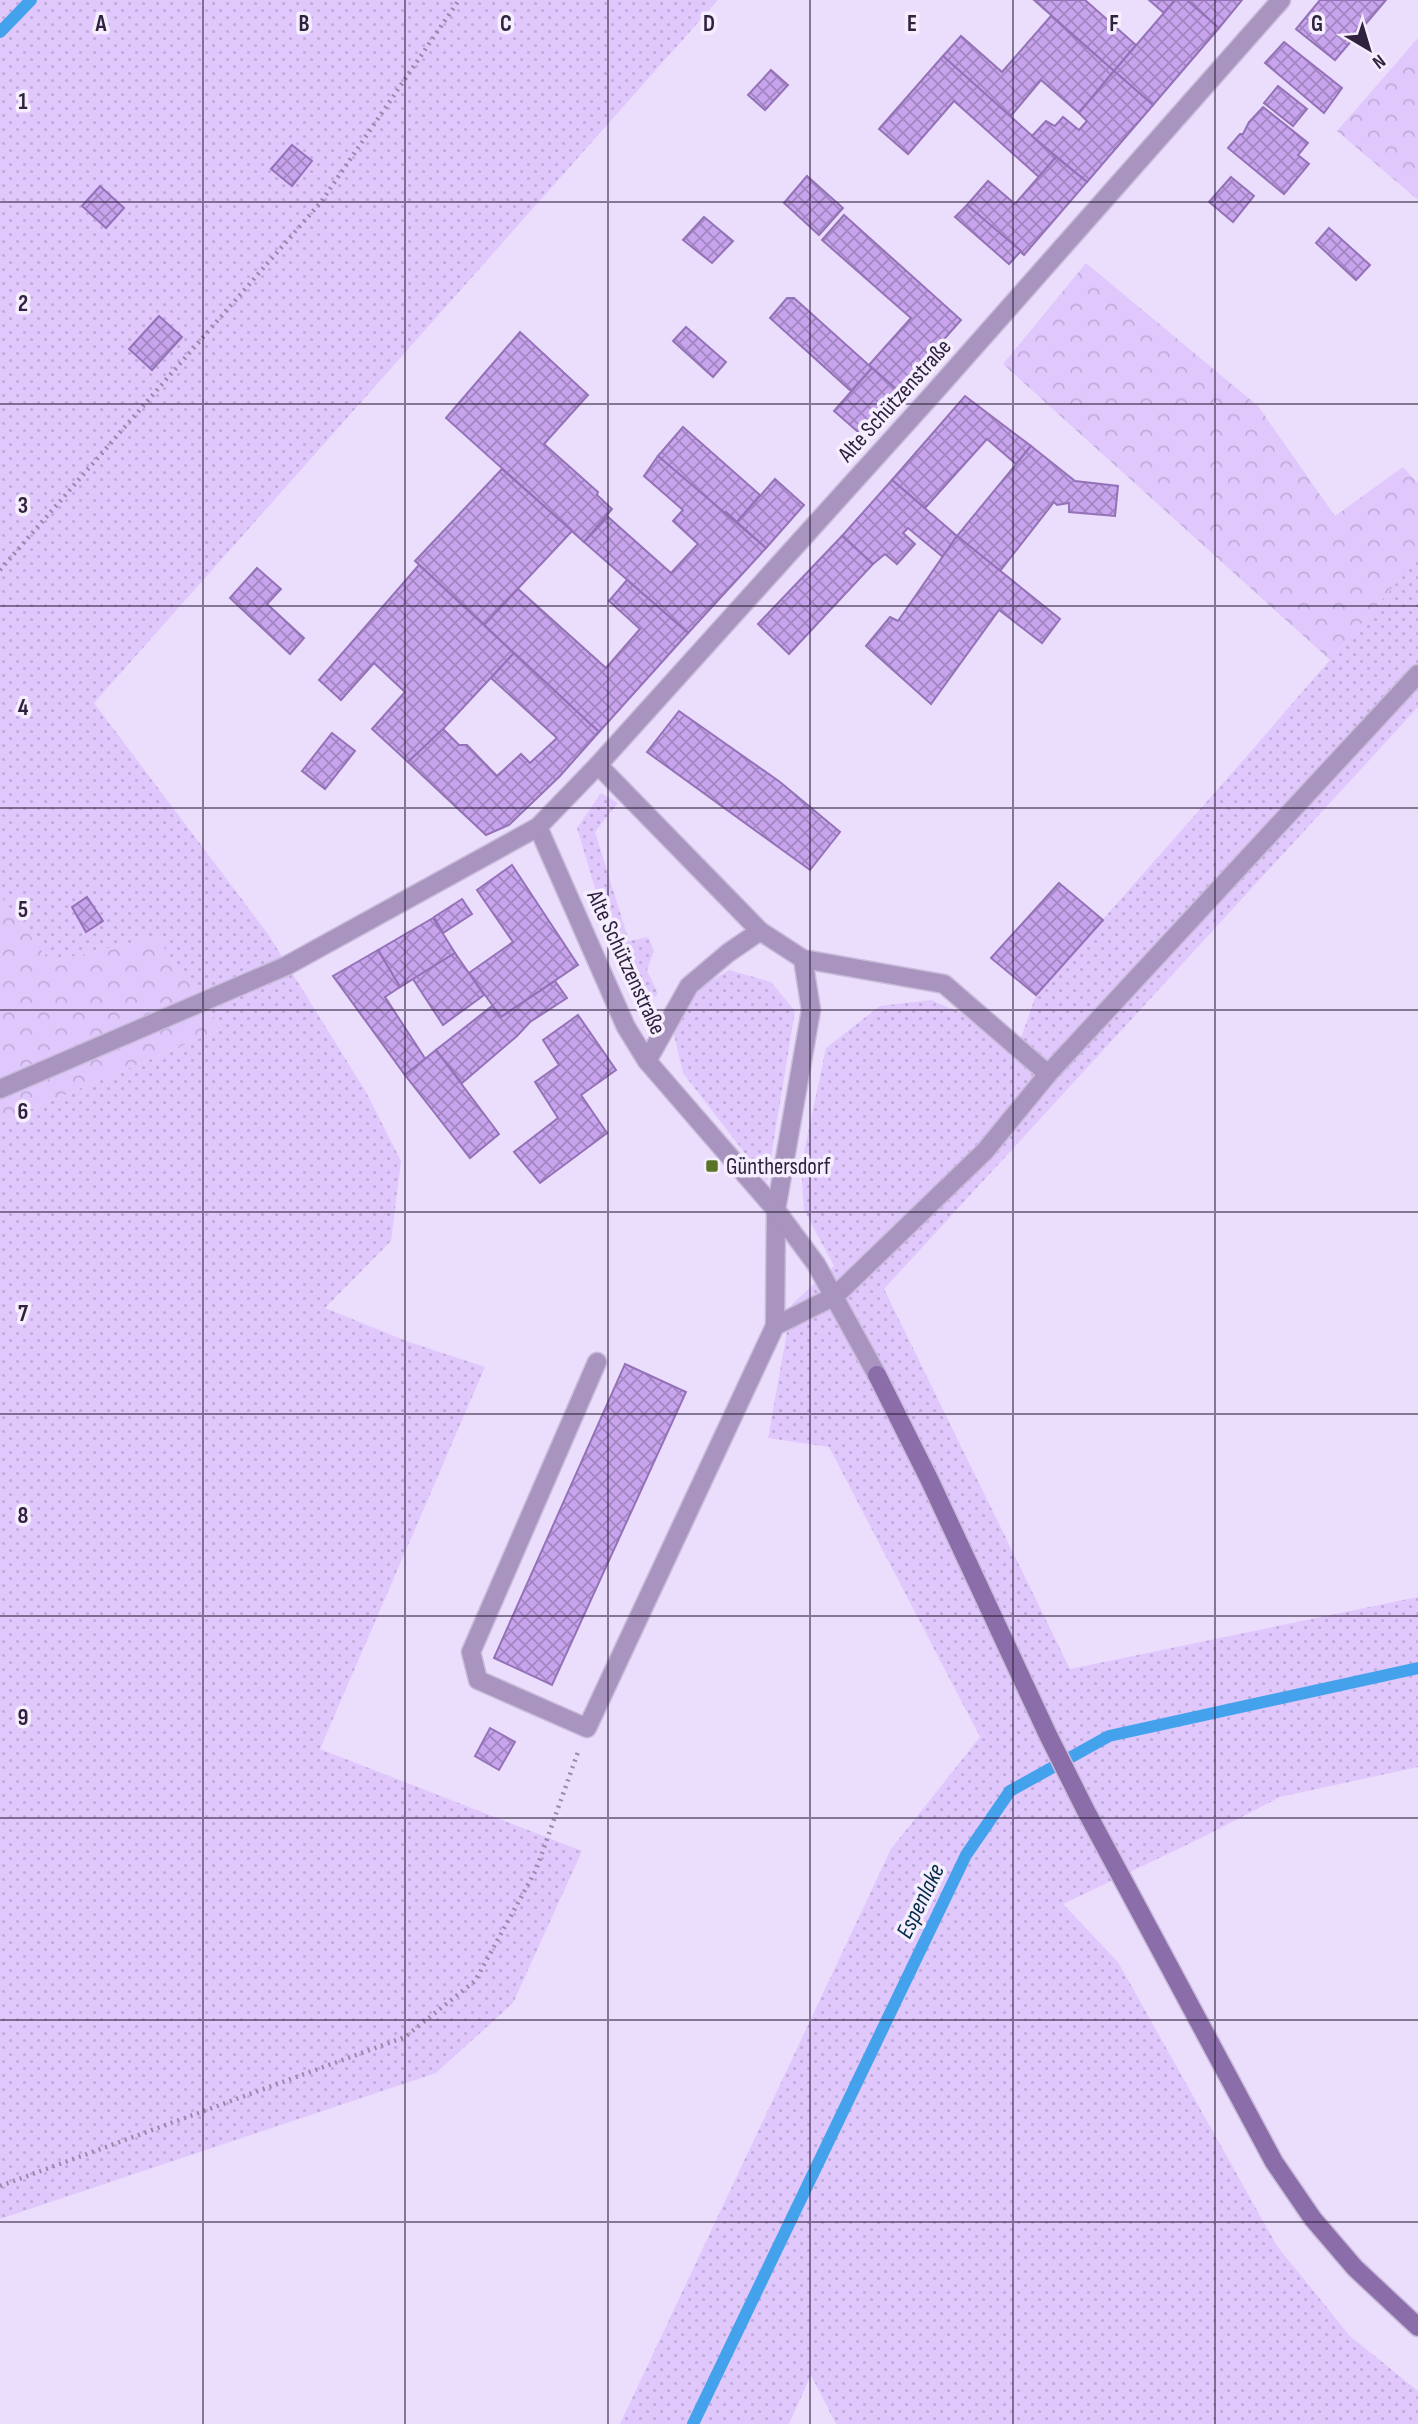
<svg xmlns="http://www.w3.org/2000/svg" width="1418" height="2424" viewBox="0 0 1418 2424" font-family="'Sofia Sans Condensed',sans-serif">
  <defs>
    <pattern id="grass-dots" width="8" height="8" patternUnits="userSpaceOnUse" patternTransform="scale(1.75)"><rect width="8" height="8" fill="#e0c8fd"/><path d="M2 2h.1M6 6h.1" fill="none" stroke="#c0acda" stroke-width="1.8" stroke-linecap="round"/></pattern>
    <pattern id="forest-crowns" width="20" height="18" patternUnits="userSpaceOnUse" patternTransform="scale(1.75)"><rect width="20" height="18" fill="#e0c8fd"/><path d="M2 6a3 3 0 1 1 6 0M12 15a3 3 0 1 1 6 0" fill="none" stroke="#c0acda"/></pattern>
    <pattern id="building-cross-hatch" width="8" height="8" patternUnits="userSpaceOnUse" patternTransform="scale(1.75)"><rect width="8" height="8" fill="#c7a4ed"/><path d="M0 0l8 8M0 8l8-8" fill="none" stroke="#a285c1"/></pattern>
  </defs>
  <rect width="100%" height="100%" fill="#ebdefc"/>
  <g fill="url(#grass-dots)">
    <path d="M0 0H718L94 703 268 934 366 1092 401 1161 391 1241 325 1308 409 1342 485 1367 320 1749 582 1851 513 2003 436 2073 0 2219V1122L222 1029 156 937 50 962 0 895Z"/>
    <path d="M1418 558V707L884 1289 1070 1669 1418 1597V1767L1280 1797 1199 1839 1063 1904 1118 1962 1277 2246 1350 2336 1418 2391V2424H836L811 2375 789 2424H620L891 1849 980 1737 829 1447 768 1438 792 1304 834 1266 804 1210 801 1166 826 1048 880 1006 931 1000 968 1016 1014 1058 1036 995 1240 764Z"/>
    <path d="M601 793 618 803 595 832 629 941 648 937 654 951 647 970 658 994 642 1007 611 942 577 828Z"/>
    <path d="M729 970 771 982 795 1011 767 1182 683 1073 672 1026 694 991Z"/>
  </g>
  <g fill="url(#forest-crowns)">
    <path d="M1418 38V200L1337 131Z"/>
    <path d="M1086 263 1258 406 1335 516 1403 467 1418 483V558L1330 660 1003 364Z"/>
    <path d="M0 895 50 962 156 937 222 1029 0 1122Z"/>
  </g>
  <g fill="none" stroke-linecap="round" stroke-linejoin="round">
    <g stroke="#44a2ed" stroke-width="12">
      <path d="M0 32 31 0"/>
      <path d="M693 2424 966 1855 1010 1791 1109 1736 1418 1668"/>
    </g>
  </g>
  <g fill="url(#building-cross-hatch)" stroke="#9472b7" stroke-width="2">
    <path d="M1034 0H1085L1136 45 1114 71Z"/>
    <path d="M1149 0H1175L1164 13Z"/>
    <path d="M1175 0H1187L1219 28 1153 105 1114 71Z"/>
    <path d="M1187 0H1242L1219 28Z"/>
    <path d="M1320 0H1386L1335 60 1296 29Z"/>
    <path d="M1051 16 1114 71 1079 113 1041 80 1010 117 943 56 961 36 1002 72Z"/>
    <path d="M1284 42 1342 88 1324 113 1265 63Z"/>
    <path d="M943 56 1056 157 1039 177 954 101 908 154 879 129Z"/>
    <path d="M771 70 788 85 765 110 748 95Z"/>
    <path d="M1114 71 1153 105 1087 182 1032 136 1046 121 1055 126 1063 117 1079 130 1087 121 1079 113Z"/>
    <path d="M1278 86 1307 109 1293 126 1264 103Z"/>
    <path d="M1263 107 1308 143 1298 155 1309 164 1284 194 1228 148 1240 134H1243L1249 122Z"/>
    <path d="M292 145 312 161 292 186 271 169Z"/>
    <path d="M1056 157 1087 182 1024 255 967 205 988 181 1015 204Z"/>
    <path d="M807 176 843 208 819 235 784 203Z"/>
    <path d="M1231 177 1254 196 1233 222 1209 202Z"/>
    <path d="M100 186 124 208 106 228 82 206Z"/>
    <path d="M967 205 1021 251 1009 264 955 217Z"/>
    <path d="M844 215 961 320 898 391 869 365 911 318 822 240Z"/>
    <path d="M704 217 733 241 712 263 683 240Z"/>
    <path d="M1329 228 1370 265 1356 280 1316 243Z"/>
    <path d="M787 298H794L872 368 851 391 770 318Z"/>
    <path d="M159 316 182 337 152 370 129 349Z"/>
    <path d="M686 327 726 362 713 377 673 341Z"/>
    <path d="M520 332 588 395 544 444 598 492 597 495 612 509 584 542 446 418Z"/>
    <path d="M872 368 902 394 864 437 834 411Z"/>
    <path d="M965 396 1031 446 1016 464 987 439 925 508 892 480Z"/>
    <path d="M683 427 760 495 737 522 726 512 724 514 658 456Z"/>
    <path d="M1031 446 1075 481 1118 486 1115 516 1069 512V503L1057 505 1054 502 1000 571 957 536Z"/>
    <path d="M658 456 766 548 688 633 584 542 608 517 671 573 698 544 673 521 683 510 644 476Z"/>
    <path d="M502 469 572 531 484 625 415 561Z"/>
    <path d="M775 479 804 505 766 548 737 522Z"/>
    <path d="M892 480 957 536 943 557 908 528 903 533 915 544 897 564 885 554 873 564 842 536Z"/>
    <path d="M842 536 873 564 789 654 758 624Z"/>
    <path d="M957 536 1060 619 1042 643 999 610 931 704 866 646 890 617 898 621Z"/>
    <path d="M419 565 514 653 443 729 408 762 372 729 405 692 374 663 341 700 319 680Z"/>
    <path d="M257 568 281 589 267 604 304 638 290 654 230 598Z"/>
    <path d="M627 580 688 633 599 732 484 625 518 589 606 668 640 629 609 601Z"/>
    <path d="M514 653 599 732 560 776 509 825 486 835 408 762 443 729 459 745H467L497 776 521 754 530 763 557 738 491 678Z"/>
    <path d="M679 711 780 782 840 832 810 870 647 752Z"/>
    <path d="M332 733 355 751 325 789 302 771Z"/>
    <path d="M512 865 578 965 501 1017 469 973 513 942 477 890Z"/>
    <path d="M1059 883 1103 920 1036 995 991 958Z"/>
    <path d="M87 897 103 921 86 932 72 907Z"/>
    <path d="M462 899 472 914 443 933 434 917Z"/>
    <path d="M433 918 455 953 400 987 378 950Z"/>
    <path d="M378 950 400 987 385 997 426 1060 405 1075 333 976Z"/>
    <path d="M455 953 484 995 443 1025 413 979Z"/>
    <path d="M555 981 567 998 530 1022 517 1036 462 1083 436 1050 492 1006 501 1017Z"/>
    <path d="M578 1015 616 1070 581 1095 607 1133 540 1183 514 1152 558 1118 535 1082 559 1065 543 1040Z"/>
    <path d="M436 1050 499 1134 470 1158 405 1075Z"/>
    <path d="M625 1364 686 1392 552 1685 494 1658Z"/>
    <path d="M490 1728 515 1742 499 1770 475 1756Z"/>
  </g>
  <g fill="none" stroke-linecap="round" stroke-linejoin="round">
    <defs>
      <g id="lane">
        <path d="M598 765 760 931"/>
        <path d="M803 959 944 984 1048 1074"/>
        <path d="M647 1061 689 986 728 953 760 931 803 959 811 1010 776 1210 775 1326"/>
        <path d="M597 1362 471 1652 478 1680 587 1728 775 1326 835 1296 985 1151 1048 1074 1418 674"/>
      </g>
      <g id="street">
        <path d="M538 827 626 1027 647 1061 776 1210 816 1264 877 1375"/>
        <path d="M0 1089 286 966 538 827 598 765 931 396 1281 0"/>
      </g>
      <path id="secondary" d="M877 1375 930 1481 1048 1735 1086 1811 1274 2162 1313 2219 1355 2268 1418 2327"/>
    </defs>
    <use href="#lane" stroke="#c9bcda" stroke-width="21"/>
    <use href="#street" stroke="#c9bcda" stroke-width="21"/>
    <use href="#secondary" stroke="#c9bcda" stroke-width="21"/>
    <g stroke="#988aa8" stroke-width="4.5" stroke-dasharray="2 5" stroke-linecap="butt">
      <path d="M0 570 321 202 459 0"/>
      <path d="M0 2186 405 2037 475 1981 536 1870 578 1752"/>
    </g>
    <use href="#lane" stroke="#a894be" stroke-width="18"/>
    <use href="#street" stroke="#a894be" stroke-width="18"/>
    <use href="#secondary" stroke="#8a6da9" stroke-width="18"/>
  </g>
  <path fill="none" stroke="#30223e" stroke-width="2" stroke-opacity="0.55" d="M203 0V2424M405 0V2424M608 0V2424M810 0V2424M1013 0V2424M1215 0V2424M0 202H1418M0 404H1418M0 606H1418M0 808H1418M0 1010H1418M0 1212H1418M0 1414H1418M0 1616H1418M0 1818H1418M0 2020H1418M0 2222H1418"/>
  <rect fill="#5a7427" stroke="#f5eefe" stroke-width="2.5" x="705" y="1159" width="14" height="14" rx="3.5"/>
  <g text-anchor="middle" stroke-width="7" stroke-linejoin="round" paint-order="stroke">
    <g font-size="23" fill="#30223e" stroke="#f5eefe">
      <text transform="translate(894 400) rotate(-48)" y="8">Alte Schützenstraße</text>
      <text transform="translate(627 962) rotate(65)" y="8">Alte Schützenstraße</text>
    </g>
    <g font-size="23" fill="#30223e" stroke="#f5eefe" text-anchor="start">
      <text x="726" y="1174">Günthersdorf</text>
    </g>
    <g font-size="24" font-style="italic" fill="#032b48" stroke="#f5eefe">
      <text transform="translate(920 1901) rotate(-64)" y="8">Espenlake</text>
    </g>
  </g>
  <g font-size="23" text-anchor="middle" font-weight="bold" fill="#30223e" stroke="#f5eefe" stroke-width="7" stroke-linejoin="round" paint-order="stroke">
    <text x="101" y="31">A</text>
    <text x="304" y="31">B</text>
    <text x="506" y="31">C</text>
    <text x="709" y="31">D</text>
    <text x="912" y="31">E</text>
    <text x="1114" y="31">F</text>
    <text x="1317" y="31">G</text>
    <text x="23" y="109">1</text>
    <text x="23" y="311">2</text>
    <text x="23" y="513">3</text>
    <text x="23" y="715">4</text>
    <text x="23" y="917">5</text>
    <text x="23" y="1119">6</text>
    <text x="23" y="1321">7</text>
    <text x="23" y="1523">8</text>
    <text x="23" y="1725">9</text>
  </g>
  <g transform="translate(1369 49) rotate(142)" stroke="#f5eefe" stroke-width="5" paint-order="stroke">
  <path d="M0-5L12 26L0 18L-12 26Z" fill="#30223e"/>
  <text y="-10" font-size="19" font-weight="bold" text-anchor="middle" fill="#30223e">N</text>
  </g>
</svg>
